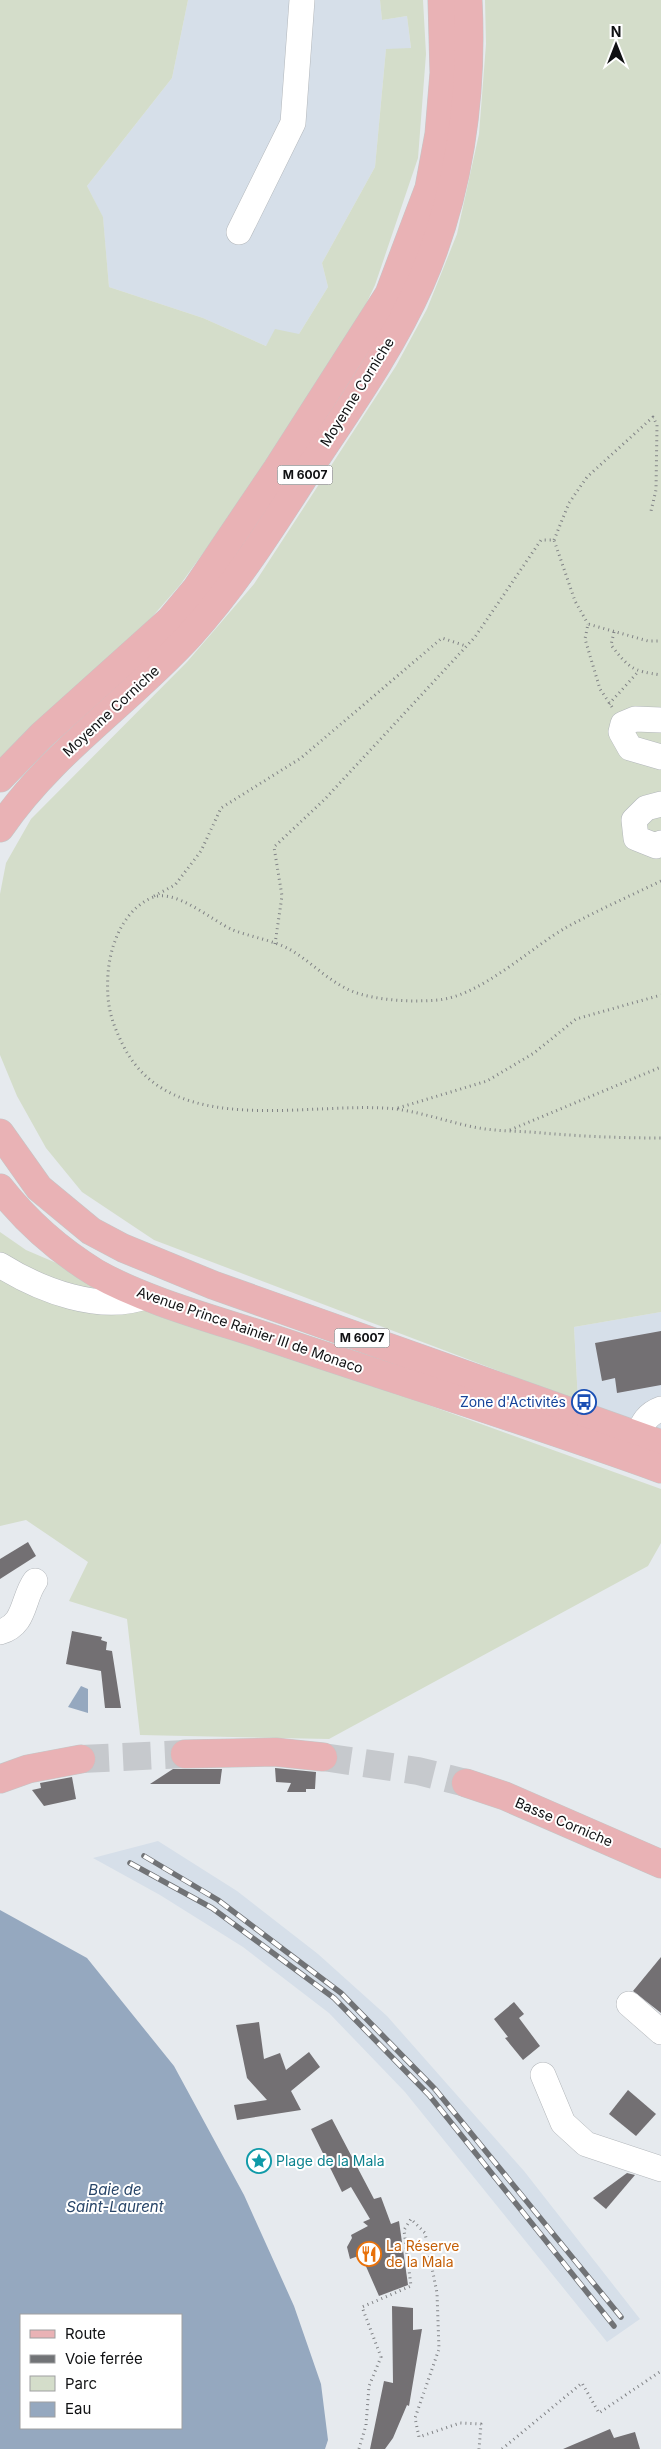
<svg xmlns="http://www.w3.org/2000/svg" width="661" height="2449" viewBox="0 0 661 2449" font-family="Inter,sans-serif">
  <rect width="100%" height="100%" fill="#e6eaee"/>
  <g fill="#d6dfe9">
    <path d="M188 0H380L382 20 407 16 411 49H386L375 167 322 263 328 287 299 334 266 346 203 318 109 287 103 218 87 186 172 78Z"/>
    <path d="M661 1312V1432L578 1401 574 1327Z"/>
    <path d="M158 1841 237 1891 318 1954 387 2016 524 2171 640 2319 607 2342 405 2092 329 2013 243 1947 160 1895 93 1858Z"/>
  </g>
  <g fill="#d4ddca">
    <path d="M0 0H188L172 78 87 186 103 217 109 287 203 318 266 346 275 329 299 334 328 287 322 263 375 167 386 49 411 48 407 16 382 20 380 0H423L426 54 418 158 375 285 349 340 288 435 180 585 152 617 0 763Z"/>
    <path d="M485 0H661V1312L574 1327 578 1401 154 1240 82 1192 46 1148 17 1096 0 1055V894L6 863 31 819 187 662 254 584 396 366 427 309 457 234 479 134 486 44Z"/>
    <path d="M0 1232 26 1250 171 1312 661 1489V1543L648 1566 329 1739 140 1735 127 1619 69 1601 88 1562 26 1520 0 1526Z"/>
  </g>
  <g fill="#95a8bf" fill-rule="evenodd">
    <path d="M81 1686 88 1689V1713L68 1707Z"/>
    <path d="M0 1910 87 1958 174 2066 244 2195 294 2306 321 2384 328 2440 325 2449H0ZM21 2315H181V2428H21Z"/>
  </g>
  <g fill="#737073">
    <path d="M661 1331V1385L617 1393 615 1378 602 1381 595 1343Z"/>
    <path d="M28 1542 36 1556 0 1579V1559Z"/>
    <path d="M72 1631 102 1637 101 1640 107 1642 106 1650 112 1651 121 1708H105L101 1671 66 1664Z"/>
    <path d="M275 1768 316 1772 315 1789H306V1792H287L291 1783 276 1782Z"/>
    <path d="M173 1769H222L220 1784H150Z"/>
    <path d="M72 1777 76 1799 44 1806 32 1790 41 1788 40 1783Z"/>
    <path d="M661 1957V2013L633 1991Z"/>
    <path d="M514 2002 524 2014 519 2018 540 2046 523 2060 505 2038 508 2037 494 2019Z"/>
    <path d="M259 2022 264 2059 280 2053 286 2070 309 2052 320 2067 291 2091 301 2110 237 2120 234 2105 267 2100 247 2078 236 2025Z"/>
    <path d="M628 2090 656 2114 636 2136 609 2114Z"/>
    <path d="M332 2119 374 2199 381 2197 391 2224 399 2221 408 2285 379 2296 361 2255 350 2259 347 2247 352 2238 351 2235 368 2226 363 2222 370 2219 351 2187 342 2192 311 2129Z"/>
    <path d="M627 2173 635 2175 606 2209 593 2198Z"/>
    <path d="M392 2306 413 2308V2330L422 2329 409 2406 407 2405 393 2438 385 2449H370L384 2381 393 2383Z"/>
    <path d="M610 2429 614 2438 635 2432 640 2449H563Z"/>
  </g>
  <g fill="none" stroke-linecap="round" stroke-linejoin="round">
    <g stroke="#c6c9cd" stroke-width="28" stroke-dasharray="28 14" stroke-linecap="butt">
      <path d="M323 1757 418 1771 466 1783"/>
      <path d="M81 1759 185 1754"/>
    </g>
    <defs>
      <g id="minor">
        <path d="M239 232 293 123 302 0"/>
        <path d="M661 720 635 719 623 724 621 732 630 748 661 757"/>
        <path d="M661 804 646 808 634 820 636 838 656 846 661 843"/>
        <path d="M0 1265C40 1290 101 1314 147 1296"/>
        <path d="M650 1451 637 1436C643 1423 647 1414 661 1409"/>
        <path d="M0 1632C26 1625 22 1599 35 1581"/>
        <path d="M629 2004 661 2032"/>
        <path d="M543 2075 563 2123 586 2144 661 2169"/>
      </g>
      <g id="major">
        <path d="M0 778 42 735 170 620 196 589 277 469 389 294 429 188 439 134 444 73 442 0"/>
        <path d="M0 828C51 753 130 701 190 635 237 583 273 525 311 466 349 408 391 349 420 284 459 196 473 96 468 0"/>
        <path d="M0 1133 39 1188 91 1231 123 1248 213 1285 661 1444"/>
        <path d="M0 1188C26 1221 60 1251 96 1273 147 1302 221 1321 277 1340 405 1383 534 1423 661 1469"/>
        <path d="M185 1754 275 1752 323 1757"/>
        <path d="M0 1779 28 1769 81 1759"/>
        <path d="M466 1783 505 1796 661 1864"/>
      </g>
    </defs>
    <use href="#minor" stroke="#b3b7bb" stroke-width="26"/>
    <use href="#major" stroke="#c6c6c6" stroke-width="29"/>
    <g stroke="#818386" stroke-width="3" stroke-dasharray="1 4" stroke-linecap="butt">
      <path d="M554 540 569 503 587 477 653 417 657 425 656 490 651 511"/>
      <path d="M614 632 611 645C629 668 632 671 661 675"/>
      <path d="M609 704 638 672"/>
      <path d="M612 707 600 689 585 639 588 624 648 641H661"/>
      <path d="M661 881C630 896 598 910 567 927 530 948 481 996 438 1000 412 1002 385 1001 360 994 332 986 314 963 289 949 272 940 251 937 233 930 212 921 175 887 151 898 123 911 110 945 108 974 106 1005 111 1022 125 1049 175 1141 312 1100 396 1109 425 1113 451 1123 479 1128 496 1131 514 1131 531 1132 574 1136 617 1138 661 1138"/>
      <path d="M154 896 175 885 201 851 221 808 301 758 442 638 466 646"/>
      <path d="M275 944 282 896 274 847 325 799 475 637 541 540H554L575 601 588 624"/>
      <path d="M398 1108 487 1081 534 1053 576 1019 661 995"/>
      <path d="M510 1130 661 1067"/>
      <path d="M359 2449 366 2425 369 2386 381 2357 362 2307 411 2286 404 2230 411 2219 425 2233 437 2293 439 2349 415 2418 419 2437 460 2423 481 2424 479 2449"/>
      <path d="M502 2449 582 2383 599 2413 661 2371"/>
    </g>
    <use href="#minor" stroke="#fff" stroke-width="25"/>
    <use href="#major" stroke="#e9b2b5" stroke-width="28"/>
    <defs>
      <g id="rail">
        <path d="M144 1856 218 1900 341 1993 435 2089 621 2317"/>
        <path d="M130 1863 212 1908 334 1998 429 2095 614 2326"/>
      </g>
    </defs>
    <use href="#rail" stroke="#717376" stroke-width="5.5"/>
    <use href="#rail" stroke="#fff" stroke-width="4" stroke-dasharray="11" stroke-linecap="butt"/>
  </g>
  <defs>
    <symbol id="bus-ring" viewBox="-11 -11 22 22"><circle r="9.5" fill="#fff" stroke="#1a4fb4" stroke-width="1.5"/><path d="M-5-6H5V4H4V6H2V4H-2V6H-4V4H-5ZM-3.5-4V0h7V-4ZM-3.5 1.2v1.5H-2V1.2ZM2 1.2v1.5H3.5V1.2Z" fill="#1a4fb4"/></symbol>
    <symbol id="sight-ring" viewBox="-11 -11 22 22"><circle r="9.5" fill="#fff" stroke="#0f9aa8" stroke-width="1.5"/><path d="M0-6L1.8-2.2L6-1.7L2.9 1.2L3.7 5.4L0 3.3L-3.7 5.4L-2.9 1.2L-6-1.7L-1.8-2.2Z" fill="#0f9aa8"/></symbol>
    <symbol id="restaurant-ring" viewBox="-11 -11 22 22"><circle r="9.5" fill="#fff" stroke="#e8710a" stroke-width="1.5"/><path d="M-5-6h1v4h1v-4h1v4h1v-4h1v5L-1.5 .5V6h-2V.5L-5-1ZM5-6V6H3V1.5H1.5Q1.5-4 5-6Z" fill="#e8710a"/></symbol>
  </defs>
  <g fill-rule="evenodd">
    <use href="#bus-ring" x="570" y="1388" width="28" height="28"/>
    <use href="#sight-ring" x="245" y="2147" width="28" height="28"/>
    <use href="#restaurant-ring" x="355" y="2240" width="28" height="28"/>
  </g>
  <g text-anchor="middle" stroke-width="4" stroke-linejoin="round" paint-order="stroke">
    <g fill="#fff" stroke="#58585a" stroke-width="1">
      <rect x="277.5" y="465.5" width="55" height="19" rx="4"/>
      <rect x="334.5" y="1328.5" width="55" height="19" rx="4"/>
    </g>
    <g font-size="12" font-weight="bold" fill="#101113">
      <text x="305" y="479">M 6007</text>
      <text x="362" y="1342">M 6007</text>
    </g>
    <g font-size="14" fill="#101113" stroke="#fff">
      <text transform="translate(357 392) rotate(-58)" y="5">Moyenne Corniche</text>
      <text transform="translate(111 711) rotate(-43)" y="5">Moyenne Corniche</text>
      <text transform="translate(250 1330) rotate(19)" y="5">Avenue Prince Rainier III de Monaco</text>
      <text transform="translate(564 1822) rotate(23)" y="5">Basse Corniche</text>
    </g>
    <g font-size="14" fill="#164399" stroke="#fff" text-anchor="end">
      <text x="566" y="1407">Zone d'Activités</text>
    </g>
    <g font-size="14" fill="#0d838f" stroke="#fff" text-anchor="start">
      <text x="276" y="2166">Plage de la Mala</text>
    </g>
    <g font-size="14" fill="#c56008" stroke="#fff" text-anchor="start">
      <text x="386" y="2251">La Réserve<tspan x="386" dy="16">de la Mala</tspan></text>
    </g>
    <g font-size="15" font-style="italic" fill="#294669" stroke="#fff">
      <text x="115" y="2195">Baie de<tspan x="115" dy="17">Saint-Laurent</tspan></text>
    </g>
  </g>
  <rect x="20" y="2314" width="162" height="115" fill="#ffffff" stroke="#9fa0a1"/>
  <rect x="30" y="2330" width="25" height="8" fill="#e9b2b5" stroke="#9fa0a1"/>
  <text x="65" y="2339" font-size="15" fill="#101113">Route</text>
  <rect x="30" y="2355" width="25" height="8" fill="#717376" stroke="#9fa0a1"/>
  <text x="65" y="2364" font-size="15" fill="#101113">Voie ferrée</text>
  <rect x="30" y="2376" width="25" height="15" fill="#d4ddca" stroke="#9fa0a1"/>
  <text x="65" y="2389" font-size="15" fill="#101113">Parc</text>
  <rect x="30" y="2402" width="25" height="15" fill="#95a8bf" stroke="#9fa0a1"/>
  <text x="65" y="2414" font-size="15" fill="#101113">Eau</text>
  <g transform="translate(616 45)" stroke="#ffffff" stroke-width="4" paint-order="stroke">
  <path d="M0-4L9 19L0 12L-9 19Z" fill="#101113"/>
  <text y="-8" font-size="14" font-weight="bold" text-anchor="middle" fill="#101113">N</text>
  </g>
</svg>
